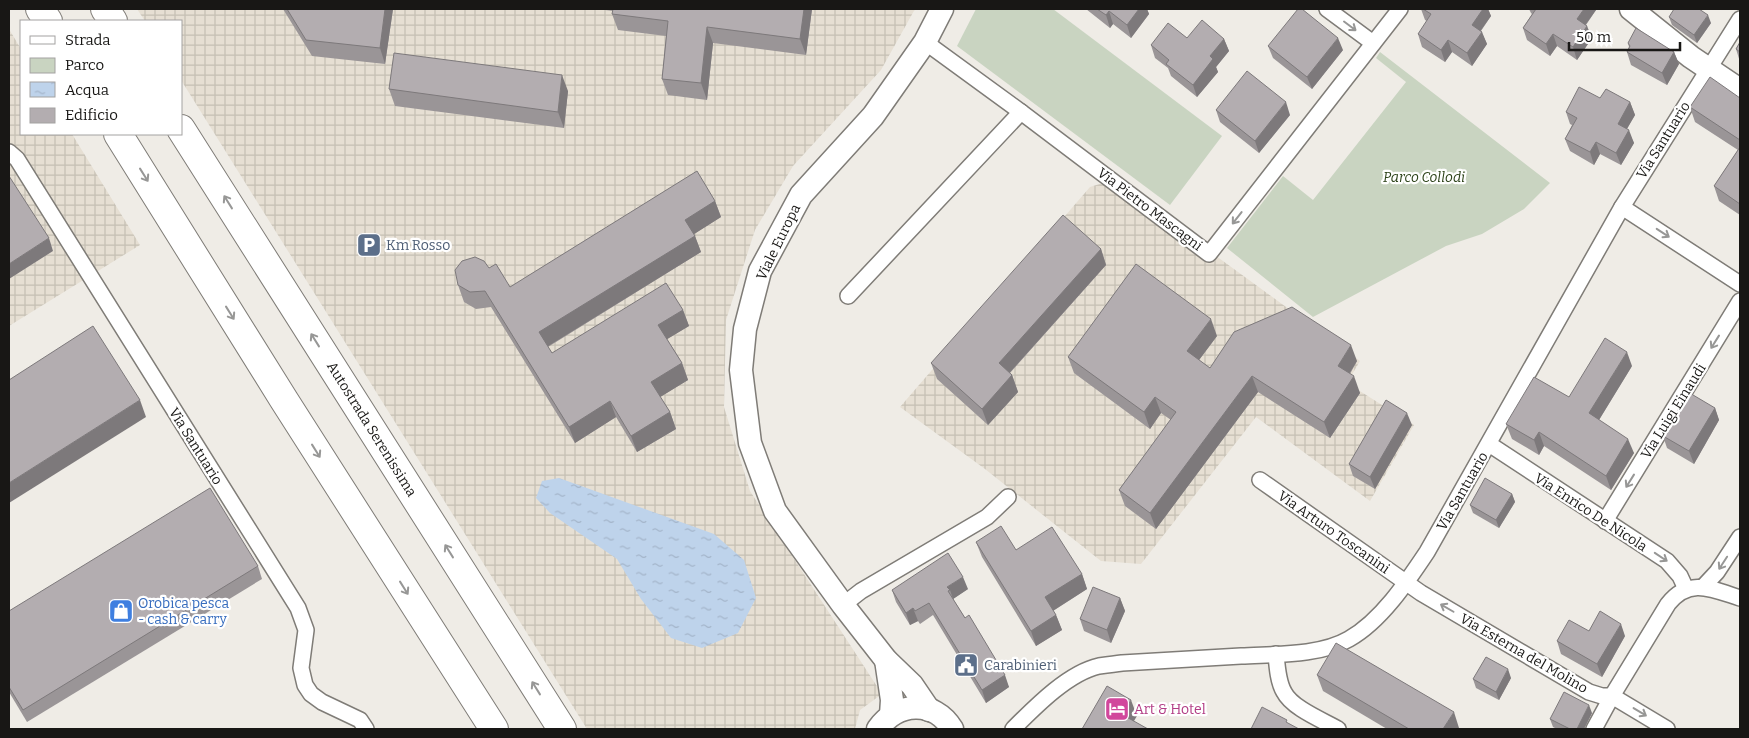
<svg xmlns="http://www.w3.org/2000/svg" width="1749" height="738" viewBox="0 0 1749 738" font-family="Bitter,serif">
  <defs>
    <pattern id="industrial-grid" width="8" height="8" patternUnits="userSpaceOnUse" patternTransform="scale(1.25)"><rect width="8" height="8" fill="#e6dfd3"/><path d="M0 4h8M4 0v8" fill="none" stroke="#c5bfb4"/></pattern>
    <pattern id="water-ripples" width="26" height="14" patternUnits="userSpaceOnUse" patternTransform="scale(1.25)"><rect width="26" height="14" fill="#bed3eb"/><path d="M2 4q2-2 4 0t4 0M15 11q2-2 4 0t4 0" fill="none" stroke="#a3b4c9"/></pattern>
  </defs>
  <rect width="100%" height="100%" fill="#efece6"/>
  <g fill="url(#industrial-grid)">
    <path d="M137 9H915L881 70 793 166 755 230 726 320 724 407 750 491 882 694 860 710 855 729H587L181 80V21H145Z"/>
    <path d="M9 29 21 49V134H72L140 245 9 326Z"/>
    <path d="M1112 180 1360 361 1347 383 1414 425 1370 501 1256 417 1141 564 1101 561 985 469 900 407 1090 187Z"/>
  </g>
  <g fill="#c9d4c1">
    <path d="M976 9H1053L1222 136 1170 205 957 46Z"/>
    <path d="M1380 52 1550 183 1524 209 1482 234 1446 246 1313 317 1227 248 1283 176 1313 200 1406 82 1376 58Z"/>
  </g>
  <path fill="url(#water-ripples)" d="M559 478 714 534 744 560 756 598 738 633 702 648 671 638 641 599 617 559 550 513 536 498 542 481Z"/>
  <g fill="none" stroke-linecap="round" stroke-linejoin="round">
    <defs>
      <g id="street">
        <path d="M1327 9 1373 43"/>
        <path d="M925 42 1021 112 1209 254 1400 9"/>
        <path d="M9 152 17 159 298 608 306 630 301 668 305 685 311 694 322 702 360 720 366 729"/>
        <path d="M1622 207 1740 284"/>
        <path d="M848 296 1021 112"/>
        <path d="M1489 444 1667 561 1680 576 1686 589"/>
        <path d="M1260 480 1421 593 1589 692 1602 696H1612"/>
        <path d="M1605 521 1740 301"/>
        <path d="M1703 587 1717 572 1740 537"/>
        <path d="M843 605 861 591 987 517 1008 497"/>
        <path d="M1276 654C1277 666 1278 682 1284 692 1292 708 1322 720 1338 729"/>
        <path d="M1612 696 1667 729"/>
        <path d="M1013 729C1035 707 1068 673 1099 666 1107 665 1115 664 1122 663 1162 661 1201 658 1241 656 1274 654 1320 656 1349 639 1381 621 1407 582 1427 552L1622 207 1740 19"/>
        <path d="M1594 729 1612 696 1668 604C1689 577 1712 589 1740 598"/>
      </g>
      <g id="secondary">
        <path d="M1631 9 1691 57 1740 90"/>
        <path d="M886 660 892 700 891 715"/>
        <path d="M929 710 912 685 886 660 843 605 775 511 750 443 741 370 745 329 760 271 801 195 873 116 925 42 942 9"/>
        <path d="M878 729C897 702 934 699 952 729"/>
      </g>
      <g id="highway">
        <path d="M40 9 48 21"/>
        <path d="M105 9 113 21"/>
        <path d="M181 129 562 729"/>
        <path d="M118 134 284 400 494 729"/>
      </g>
    </defs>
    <use href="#street" stroke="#7f7c77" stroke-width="18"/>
    <use href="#secondary" stroke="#7f7c77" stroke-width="25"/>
    <use href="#highway" stroke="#7f7c77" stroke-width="30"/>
    <use href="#street" stroke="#fff" stroke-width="15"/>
    <use href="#secondary" stroke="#fff" stroke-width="22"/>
    <use href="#highway" stroke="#fff" stroke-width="28"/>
  </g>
  <g fill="#9a9597">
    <path d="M283 9H393L385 64 312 56Z"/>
    <path d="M597 9H812L806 55 713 43 707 100 668 95 662 79 666 36 618 30 612 14 613 11Z"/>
    <path d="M1086 9H1147L1149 14 1131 38 1113 24 1110 28Z"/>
    <path d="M1421 9H1488L1491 16 1481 31 1487 44 1472 66 1452 52 1445 62 1422 47 1418 34 1427 21 1425 20Z"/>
    <path d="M1529 9H1595L1596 10 1586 25 1592 38 1577 60 1557 46 1550 56 1527 40 1523 28 1532 14 1531 13Z"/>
    <path d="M1669 17 1711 23 1697 43 1672 25Z"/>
    <path d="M1187 38 1224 39 1229 51 1216 67 1218 72 1197 97 1171 76 1168 68 1155 58 1151 45Z"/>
    <path d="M1740 42V62L1736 49Z"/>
    <path d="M1628 43 1674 52 1679 64 1667 85 1631 65 1627 52 1629 47Z"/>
    <path d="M1268 46 1343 50 1312 89 1273 58Z"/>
    <path d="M389 89 568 91 564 128 395 106Z"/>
    <path d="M1600 98 1630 102 1635 115 1627 129 1634 143 1621 165 1600 154 1594 165 1570 151 1565 139 1572 125 1570 124 1566 112Z"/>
    <path d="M1740 98V215L1719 201 1714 186 1738 150 1695 122 1690 107Z"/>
    <path d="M1216 110 1290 115 1259 153 1220 122Z"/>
    <path d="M715 201 721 217 694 234 701 252 548 347 552 353 683 310 689 326 667 339 682 363 688 380 660 397 670 412 676 429 637 452 616 417 575 443 491 307 476 309 464 302 458 285 489 268 510 287Z"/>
    <path d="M1101 249 1106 265 1010 373 1012 375 1018 392 988 425 937 379 931 363Z"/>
    <path d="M1217 336 1199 360 1210 368 1357 361 1350 374 1360 393 1330 438 1258 392 1156 529 1125 506 1119 490 1171 420 1161 413 1150 429 1074 373 1068 357Z"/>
    <path d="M1632 366 1599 420 1634 453 1611 490 1544 446 1539 455 1512 439 1506 424 1569 397Z"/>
    <path d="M1715 408 1719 420 1694 464 1667 448 1663 436Z"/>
    <path d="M1412 425 1375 489 1353 476 1349 464Z"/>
    <path d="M1512 494 1515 502 1499 528 1473 513 1470 505Z"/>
    <path d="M976 542 1016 550 1082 574 1087 589 1053 611 1056 615 1062 630 1036 646 982 557Z"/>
    <path d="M258 566 262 579 27 722 9 692V611Z"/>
    <path d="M968 589 953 599 1009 687 986 703 933 615 920 624 918 621 910 625 896 602 892 590Z"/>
    <path d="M1120 598 1125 611 1111 643 1084 631 1080 619Z"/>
    <path d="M1625 636 1602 677 1561 654 1557 641Z"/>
    <path d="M1317 675 1459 728V729H1387L1323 691Z"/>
    <path d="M1511 678 1499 700 1476 688 1473 679Z"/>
    <path d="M1592 713 1584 729H1557L1553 727 1550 719Z"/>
  </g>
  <g fill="#7d797b">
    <path d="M385 9H393L385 64 380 48Z"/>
    <path d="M804 9H812L806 55 800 39Z"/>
    <path d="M1139 9H1147L1149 14 1131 38 1127 25Z"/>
    <path d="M1483 9H1488L1491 16 1476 37 1472 25Z"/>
    <path d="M1584 9H1595L1596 10 1581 31 1577 19Z"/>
    <path d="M1109 11 1113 24 1110 28 1106 15Z"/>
    <path d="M1708 15 1711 23 1697 43 1694 35Z"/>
    <path d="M1587 26 1592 38 1577 60 1573 47Z"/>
    <path d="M707 27 713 43 707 100 701 83Z"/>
    <path d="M1482 32 1487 44 1472 66 1467 53Z"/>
    <path d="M1553 34 1557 46 1550 56 1546 44Z"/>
    <path d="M1338 38 1343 50 1312 89 1307 77Z"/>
    <path d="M1224 39 1229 51 1216 67 1218 72 1197 97 1193 85 1210 56Z"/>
    <path d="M1448 40 1452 52 1445 62 1441 50Z"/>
    <path d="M1674 52 1679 64 1667 85 1662 73Z"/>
    <path d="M562 75 568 91 564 128 558 112Z"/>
    <path d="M1286 102 1290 115 1259 153 1255 141Z"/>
    <path d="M1630 102 1635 115 1622 137 1618 124Z"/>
    <path d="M1629 130 1634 143 1621 165 1616 153Z"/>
    <path d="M1596 142 1600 154 1594 165 1590 152Z"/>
    <path d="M715 201 721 217 691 236 685 220Z"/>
    <path d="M695 236 701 252 545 348 539 332Z"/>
    <path d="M49 238 53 251 9 279V264Z"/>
    <path d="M1101 249 1106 265 1004 379 999 363Z"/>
    <path d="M683 310 689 326 664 341 658 325Z"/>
    <path d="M1211 319 1217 336 1193 368 1187 351Z"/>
    <path d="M1351 345 1357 361 1344 382 1338 366Z"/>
    <path d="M1627 352 1632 366 1594 428 1589 413Z"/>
    <path d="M682 363 688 380 657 399 651 382Z"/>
    <path d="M1012 375 1018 392 988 425 982 409Z"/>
    <path d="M1252 376 1258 392 1156 529 1150 513Z"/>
    <path d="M1354 376 1360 393 1330 438 1324 422Z"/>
    <path d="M1155 397 1161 413 1150 429 1144 412Z"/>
    <path d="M140 400 146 417 9 503V483Z"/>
    <path d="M610 401 616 417 575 443 569 427Z"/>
    <path d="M1715 408 1719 420 1694 464 1689 451Z"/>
    <path d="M670 412 676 429 637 452 631 436Z"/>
    <path d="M1407 413 1412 425 1375 489 1370 477Z"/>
    <path d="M1539 432 1544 446 1539 455 1534 440Z"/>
    <path d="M1628 439 1634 453 1611 490 1606 476Z"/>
    <path d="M1512 494 1515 502 1499 528 1496 520Z"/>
    <path d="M1082 574 1087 589 1051 612 1045 597Z"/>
    <path d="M963 577 968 589 953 599 950 590 947 587Z"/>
    <path d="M1120 598 1125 611 1111 643 1107 630Z"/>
    <path d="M913 608 918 621 910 625 906 613Z"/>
    <path d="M1056 615 1062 630 1036 646 1031 631Z"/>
    <path d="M1621 624 1625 636 1602 677 1597 664Z"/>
    <path d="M1508 669 1511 678 1499 700 1496 692Z"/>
    <path d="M1005 675 1009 687 986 703 982 690Z"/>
    <path d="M1131 700 1137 716 1129 729 1123 715Z"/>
    <path d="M1589 705 1592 713 1584 729H1577Z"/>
    <path d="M1454 712 1459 728V729H1443Z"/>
  </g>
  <g fill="#b3adb0" stroke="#7d797b">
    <path d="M287 9H385L380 48 306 40Z"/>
    <path d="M613 9H804L800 39 707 27 701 83 662 79 668 21 612 14Z"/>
    <path d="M1097 9H1139L1127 25 1109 11 1106 15Z"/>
    <path d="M1298 9H1302L1338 38 1307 77 1268 46Z"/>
    <path d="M1423 9H1483L1472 25 1482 32 1467 53 1448 40 1441 50 1418 34 1431 14Z"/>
    <path d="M1536 9H1584L1577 19 1587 26 1573 47 1553 34 1546 44 1523 28Z"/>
    <path d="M1674 9H1699L1708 15 1694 35 1669 17Z"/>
    <path d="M1202 20 1224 39 1210 56 1213 59 1193 85 1166 64 1169 60 1151 45 1168 23 1187 38Z"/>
    <path d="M1636 28 1674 52 1662 73 1627 52 1630 46 1628 43Z"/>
    <path d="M1740 42V52L1736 49Z"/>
    <path d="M394 53 562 75 558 112 389 89Z"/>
    <path d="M1247 71 1286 102 1255 141 1216 110Z"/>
    <path d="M1710 77 1740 98V140L1690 107Z"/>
    <path d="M1579 87 1600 98 1606 89 1630 102 1618 124 1629 130 1616 153 1596 142 1590 152 1565 139 1577 118 1566 112Z"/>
    <path d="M1740 147V204L1714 186Z"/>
    <path d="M697 171 715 201 685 220 695 236 539 332 552 353 666 283 683 310 658 325 682 363 651 382 670 412 631 436 610 401 569 427 485 291 470 292 458 285 455 270 462 261 475 257 484 261 489 268 496 264 510 287Z"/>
    <path d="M9 176 49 238 9 264Z"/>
    <path d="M1063 215 1101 249 999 363 1012 375 982 409 931 363Z"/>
    <path d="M1136 264 1211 319 1187 351 1210 368 1234 332 1292 307 1351 345 1338 366 1354 376 1324 422 1252 376 1150 513 1119 490 1176 412 1155 397 1144 412 1068 357Z"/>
    <path d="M93 326 140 400 9 483V380Z"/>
    <path d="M1605 338 1627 352 1589 413 1628 439 1606 476 1539 432 1534 440 1506 424 1534 377 1569 397Z"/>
    <path d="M1688 392 1715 408 1689 451 1663 436Z"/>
    <path d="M1386 400 1407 413 1370 477 1349 464Z"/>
    <path d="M1485 478 1512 494 1496 520 1470 505Z"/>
    <path d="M210 488 258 566 23 710 9 687V611Z"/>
    <path d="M1001 526 1016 550 1052 527 1082 574 1045 597 1056 615 1031 631 976 542Z"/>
    <path d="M948 553 963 577 947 587 950 590 948 591 965 618 969 615 1005 675 982 690 929 603 915 611 913 608 906 613 892 590Z"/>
    <path d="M1093 587 1120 598 1107 630 1080 619Z"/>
    <path d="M1600 611 1621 624 1597 664 1557 641 1569 620 1589 631Z"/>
    <path d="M1336 643 1454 712 1443 729H1409L1317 675Z"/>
    <path d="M1486 657 1508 669 1496 692 1473 679Z"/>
    <path d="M1107 686 1131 700 1123 715 1148 729H1082Z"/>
    <path d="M1564 692 1589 705 1577 729H1570L1550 719Z"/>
    <path d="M1262 707 1287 720 1286 722 1299 729H1251Z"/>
  </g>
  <defs><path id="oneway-shaft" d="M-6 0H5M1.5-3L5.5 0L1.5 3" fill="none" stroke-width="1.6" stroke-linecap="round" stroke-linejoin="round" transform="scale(1.25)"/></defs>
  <g stroke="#979796">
    <use href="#oneway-shaft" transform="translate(1350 26) rotate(37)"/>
    <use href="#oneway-shaft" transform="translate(144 175) rotate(58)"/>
    <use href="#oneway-shaft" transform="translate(228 202) rotate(-122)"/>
    <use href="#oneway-shaft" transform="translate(1237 218) rotate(128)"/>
    <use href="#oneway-shaft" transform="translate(1663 233) rotate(33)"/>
    <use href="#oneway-shaft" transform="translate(230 313) rotate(58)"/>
    <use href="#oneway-shaft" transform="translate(315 340) rotate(-122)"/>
    <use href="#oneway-shaft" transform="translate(1715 342) rotate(122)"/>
    <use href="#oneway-shaft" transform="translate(316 451) rotate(58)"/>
    <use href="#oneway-shaft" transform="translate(1630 481) rotate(122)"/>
    <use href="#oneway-shaft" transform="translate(449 551) rotate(-122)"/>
    <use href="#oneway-shaft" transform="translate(1661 557) rotate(34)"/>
    <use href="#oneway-shaft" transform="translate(1723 563) rotate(123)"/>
    <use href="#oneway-shaft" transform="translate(404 588) rotate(58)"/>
    <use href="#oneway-shaft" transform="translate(1447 608) rotate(-150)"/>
    <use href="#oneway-shaft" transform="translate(536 688) rotate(-122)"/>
    <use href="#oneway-shaft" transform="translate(1640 712) rotate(31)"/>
  </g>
  <defs>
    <symbol id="parking-square" viewBox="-11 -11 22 22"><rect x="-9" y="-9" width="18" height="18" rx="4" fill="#5c6f8a" stroke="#fff"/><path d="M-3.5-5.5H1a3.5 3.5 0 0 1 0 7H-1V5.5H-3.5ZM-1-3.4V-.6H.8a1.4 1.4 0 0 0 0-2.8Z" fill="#fff"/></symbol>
    <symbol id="shop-square" viewBox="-11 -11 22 22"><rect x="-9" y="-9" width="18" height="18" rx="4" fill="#3f7fe0" stroke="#fff"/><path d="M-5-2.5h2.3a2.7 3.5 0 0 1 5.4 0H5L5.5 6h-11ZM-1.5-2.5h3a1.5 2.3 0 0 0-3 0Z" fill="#fff"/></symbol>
    <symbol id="civic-square" viewBox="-11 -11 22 22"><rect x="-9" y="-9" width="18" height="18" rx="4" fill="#5c6f8a" stroke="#fff"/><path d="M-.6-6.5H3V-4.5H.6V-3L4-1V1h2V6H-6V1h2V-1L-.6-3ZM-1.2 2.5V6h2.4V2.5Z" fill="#fff"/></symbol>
    <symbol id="hotel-square" viewBox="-11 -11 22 22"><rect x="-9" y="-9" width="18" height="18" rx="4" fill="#d1479c" stroke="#fff"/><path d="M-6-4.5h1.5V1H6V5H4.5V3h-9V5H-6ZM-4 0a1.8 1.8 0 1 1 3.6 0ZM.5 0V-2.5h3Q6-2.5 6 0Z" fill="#fff"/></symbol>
  </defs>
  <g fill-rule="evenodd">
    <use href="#parking-square" x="355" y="231" width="28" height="28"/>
    <use href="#shop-square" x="107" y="597" width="28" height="28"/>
    <use href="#civic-square" x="952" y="651" width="28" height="28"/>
    <use href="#hotel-square" x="1103" y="695" width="28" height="28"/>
  </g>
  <g text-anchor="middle" stroke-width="4.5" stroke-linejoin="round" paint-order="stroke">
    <g font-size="14" fill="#181715" stroke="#fff">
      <text transform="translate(1663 140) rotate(-58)" y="5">Via Santuario</text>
      <text transform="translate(1150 209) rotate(37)" y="5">Via Pietro Mascagni</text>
      <text transform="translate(778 242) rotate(-64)" y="5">Viale Europa</text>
      <text transform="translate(1673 411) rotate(-58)" y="5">Via Luigi Einaudi</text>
      <text transform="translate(372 429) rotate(58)" y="5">Autostrada Serenissima</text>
      <text transform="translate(196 446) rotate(58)" y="5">Via Santuario</text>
      <text transform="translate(1462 491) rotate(-60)" y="5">Via Santuario</text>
      <text transform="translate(1591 512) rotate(33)" y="5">Via Enrico De Nicola</text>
      <text transform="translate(1334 532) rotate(35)" y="5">Via Arturo Toscanini</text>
      <text transform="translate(1524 653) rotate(30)" y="5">Via Esterna del Molino</text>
    </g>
    <g font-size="14" font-style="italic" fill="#2d431a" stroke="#fff">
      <text x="1424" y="182">Parco Collodi</text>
    </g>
    <g font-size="14" fill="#4e5e75" stroke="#fff" text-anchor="start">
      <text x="386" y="250">Km Rosso</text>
      <text x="984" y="670">Carabinieri</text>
    </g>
    <g font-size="14" fill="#366cbe" stroke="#fff" text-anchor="start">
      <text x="138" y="608">Orobica pesca<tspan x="138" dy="16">- cash &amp; carry</tspan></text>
    </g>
    <g font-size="14" fill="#b23c85" stroke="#fff" text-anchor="start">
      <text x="1134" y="714">Art &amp; Hotel</text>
    </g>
  </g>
  <rect width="1749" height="738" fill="none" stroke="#181715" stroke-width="20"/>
  <rect x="20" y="20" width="162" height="115" fill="#ffffff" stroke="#a3a2a1"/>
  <rect x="30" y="36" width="25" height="8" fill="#ffffff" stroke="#a3a2a1"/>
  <text x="65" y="45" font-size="15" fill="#181715">Strada</text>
  <rect x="30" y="58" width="25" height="15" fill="#c9d4c1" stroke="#a3a2a1"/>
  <text x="65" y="70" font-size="15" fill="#181715">Parco</text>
  <rect x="30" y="82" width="25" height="15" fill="url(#water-ripples)" stroke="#a3a2a1"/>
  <text x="65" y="95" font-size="15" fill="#181715">Acqua</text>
  <rect x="30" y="108" width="25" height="15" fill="#b3adb0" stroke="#a3a2a1"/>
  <text x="65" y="120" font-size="15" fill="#181715">Edificio</text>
  <path d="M1569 42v8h111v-8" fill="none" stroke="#181715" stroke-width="2.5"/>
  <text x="1576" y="42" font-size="15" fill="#181715" stroke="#ffffff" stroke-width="4" paint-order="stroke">50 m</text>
</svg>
